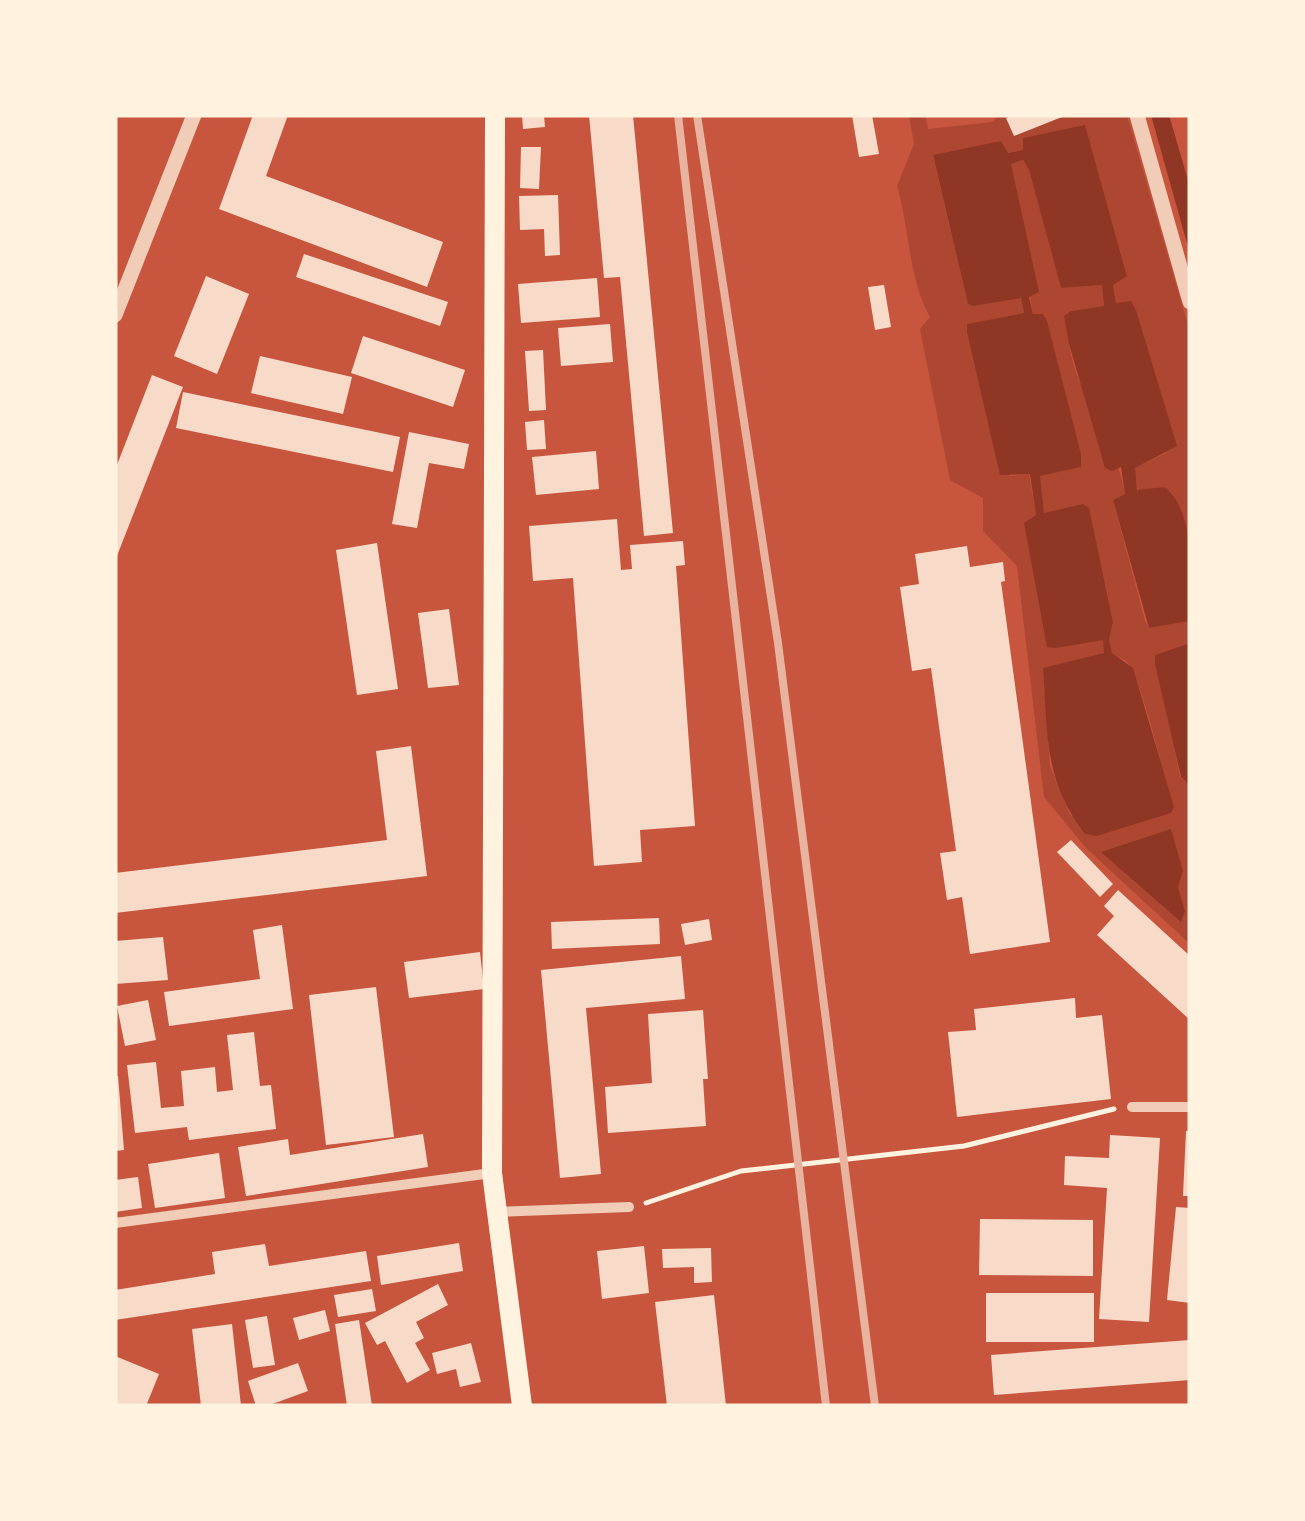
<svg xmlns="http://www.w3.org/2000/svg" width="1305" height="1521" viewBox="0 0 1305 1521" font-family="'Work Sans',sans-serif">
  <rect width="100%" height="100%" fill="#c8553d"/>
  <path fill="#ae4732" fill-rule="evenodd" d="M909 115H925L928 129 993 122 998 115H1127L1190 332V543L1173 494 1164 487 1138 491 1134 468 1166 453 1116 303 1113 285 1127 275 1085 126 1024 138V150L1007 153 970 149 933 156 968 304 973 306 1021 297 1024 313 967 324 1010 476 1029 474 1036 515 1031 518 1056 648 1103 639 1105 653 1043 669 1050 766 1070 814 1097 836 1171 813C1169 789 1141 676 1126 661 1122 658 1116 656 1112 654L1109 640 1113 622 1105 583 1044 514 1039 476 1081 467V454L1043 314 1033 315 1010 164 1023 160 1029 170 1061 288 1102 285 1104 306 1071 311C1070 321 1068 333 1069 343 1075 394 1117 441 1125 494L1113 500 1145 621 1149 628 1190 621V643L1156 655 1180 777 1190 786V944L1086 848 1044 797 1017 566 983 531V498L950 480 920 329 930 317C908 278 910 229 897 186L914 144ZM1102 852 1183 871 1178 887 1185 911Z"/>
  <g fill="#8f3625">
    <path d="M1151 115H1169L1190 187V254Z"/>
    <path d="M1085 125 1127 276 1113 285 1116 303 1131 301 1136 310 1177 446 1135 468 1137 490 1165 487C1197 513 1190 583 1190 621L1149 628 1113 500 1125 494 1121 467 1112 471 1105 468 1069 344 1064 316 1071 311 1104 306 1102 285 1061 288 1029 170 1023 160 1011 164 1039 292 1029 297 1033 314H1043L1047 321 1081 454V467L1040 476 1044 513 1083 504 1089 508 1113 622 1109 640 1112 653 1133 668 1174 807 1171 813 1097 836 1085 834C1043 779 1048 734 1043 668L1104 653 1103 640 1056 648 1047 647 1024 523 1036 515 1030 474 1000 475 967 332V324L1024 313 1021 298 973 306 968 304 933 155 1001 141 1008 153 1023 150V138Z"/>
    <path d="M1190 643V786L1181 777 1155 664V655Z"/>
    <path d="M1171 829 1183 871 1178 887 1185 911 1181 922 1101 852Z"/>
  </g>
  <g fill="#f7dbc8">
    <path d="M253 115H288L266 176 443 242 427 287 219 209Z"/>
    <path d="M522 115H544L545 127 523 129Z"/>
    <path d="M589 115H633L673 533 644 536 620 277 604 278Z"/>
    <path d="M852 115H872L879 154 859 157Z"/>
    <path d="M1014 115H1067L1014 136 1006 118Z"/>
    <path d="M521 147H541L539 189 520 188Z"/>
    <path d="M558 195 560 255 545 256 544 229 520 230 519 196Z"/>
    <path d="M304 254 448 302 440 326 296 277Z"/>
    <path d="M206 276 249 294 217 374 174 356Z"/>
    <path d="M597 278 600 317 521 323 518 284Z"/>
    <path d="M884 285 891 327 875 330 868 287Z"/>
    <path d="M610 324 613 362 561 366 558 328Z"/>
    <path d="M363 336 465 370 453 407 351 373Z"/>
    <path d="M543 350 546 410 529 411 525 351Z"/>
    <path d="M260 356 352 377 343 414 251 393Z"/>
    <path d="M152 375 183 387 115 561V470Z"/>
    <path d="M183 392 400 437 393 472 176 428Z"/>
    <path d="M544 420 546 449 527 450 525 422Z"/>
    <path d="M409 432 469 444 464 469 429 463 417 528 392 524Z"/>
    <path d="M596 451 599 489 536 495 532 457Z"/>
    <path d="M617 519 621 570 632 569 630 545 683 541 685 565 676 566 695 826 640 830 642 862 594 866 573 578 533 581 529 526Z"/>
    <path d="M377 543 398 689 357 695 336 550Z"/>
    <path d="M967 546 970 567 1003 562 1005 581 1001 582 1050 942 970 954 962 897 947 900 940 853 956 851 931 668 912 671 900 587 919 584 915 554Z"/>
    <path d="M449 609 459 685 428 688 418 613Z"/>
    <path d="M411 746 427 876 115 913V873L387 840 376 751Z"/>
    <path d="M1071 840 1113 884 1100 897 1057 852Z"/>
    <path d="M1118 890 1190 956V1020L1097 935 1114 916 1104 906Z"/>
    <path d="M659 918 660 944 552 949 551 922Z"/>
    <path d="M709 919 712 940 685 945 681 924Z"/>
    <path d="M282 925 293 1009 169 1026 164 992 260 979 253 930Z"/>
    <path d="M163 937 168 980 115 984V941Z"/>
    <path d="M480 952 484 989 409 998 404 962Z"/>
    <path d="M681 956 685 999 586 1008 601 1174 560 1178 541 970Z"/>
    <path d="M376 987 394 1137 326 1145 309 995Z"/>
    <path d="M1075 998 1076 1018 1102 1015 1111 1099 957 1117 948 1032 976 1030 974 1009Z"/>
    <path d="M148 1000 156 1040 125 1046 117 1006Z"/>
    <path d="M703 1010 708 1079H703L706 1126 608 1133 605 1087 652 1083 648 1014Z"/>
    <path d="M254 1032 260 1086 271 1085 276 1129 189 1140 187 1127 135 1133 127 1065 156 1062 161 1108 184 1106 181 1071 215 1067 217 1092 233 1090 227 1035Z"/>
    <path d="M115 1076H118L124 1150 115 1151Z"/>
    <path d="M1186 1131H1190V1196H1183Z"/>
    <path d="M423 1134 428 1167 246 1196 238 1147 288 1139 290 1155Z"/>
    <path d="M1110 1135 1160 1138 1149 1322 1099 1319 1107 1188 1064 1185 1065 1156 1109 1158Z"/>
    <path d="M219 1153 225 1198 155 1208 148 1164Z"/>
    <path d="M138 1177 142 1208 115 1212V1180Z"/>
    <path d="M1176 1207 1190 1208V1303L1167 1300Z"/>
    <path d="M980 1219 1093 1220V1276L979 1275Z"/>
    <path d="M459 1243 463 1271 381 1285 377 1256Z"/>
    <path d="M265 1244 269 1266 366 1251 371 1281 115 1320V1290L215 1274 212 1252Z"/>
    <path d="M644 1246 649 1293 602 1299 597 1251Z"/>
    <path d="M711 1248 712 1282 694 1283V1267L663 1268 662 1249Z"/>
    <path d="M438 1284 448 1305 416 1322 424 1338 415 1343 430 1370 407 1383 385 1341 377 1345 365 1323Z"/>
    <path d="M372 1289 376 1311 338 1317 334 1295Z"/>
    <rect x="986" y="1293" width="108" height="49"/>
    <path d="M714 1295 726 1406H667L655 1302Z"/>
    <path d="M325 1310 330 1331 299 1340 293 1318Z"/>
    <path d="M267 1316 275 1365 253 1368 245 1320Z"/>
    <path d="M359 1320 372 1406H347L335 1324Z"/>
    <path d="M232 1324 241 1406H201L192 1329Z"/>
    <path d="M1190 1340V1380L994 1395 991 1355Z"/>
    <path d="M471 1343 481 1382 460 1387 456 1369 437 1374 432 1353Z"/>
    <path d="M115 1356 159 1374 146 1406H115Z"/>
    <path d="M298 1363 308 1391 267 1406H256L248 1381Z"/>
  </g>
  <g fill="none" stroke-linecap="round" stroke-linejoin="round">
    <path stroke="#fff3e0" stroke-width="5" d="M646 1203 741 1171 964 1146 1114 1109"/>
    <g stroke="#f1ccb7" stroke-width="10">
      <path d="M1132 1107H1190"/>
      <path d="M498 1212 629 1207"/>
      <path d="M115 1223 492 1173"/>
    </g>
    <g stroke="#f1ccb7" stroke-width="15">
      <path d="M1137 115 1190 302"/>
      <path d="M115 315 194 115"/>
    </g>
    <path stroke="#fff3e0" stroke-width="20" d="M495 115 492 1173 522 1406"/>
    <g stroke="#e9b49f" stroke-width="8">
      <path d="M678 115 826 1406"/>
      <path d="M697 115 778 643 875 1406"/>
    </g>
  </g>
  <rect width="1305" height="1521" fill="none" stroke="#fff3e0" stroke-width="235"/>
</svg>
